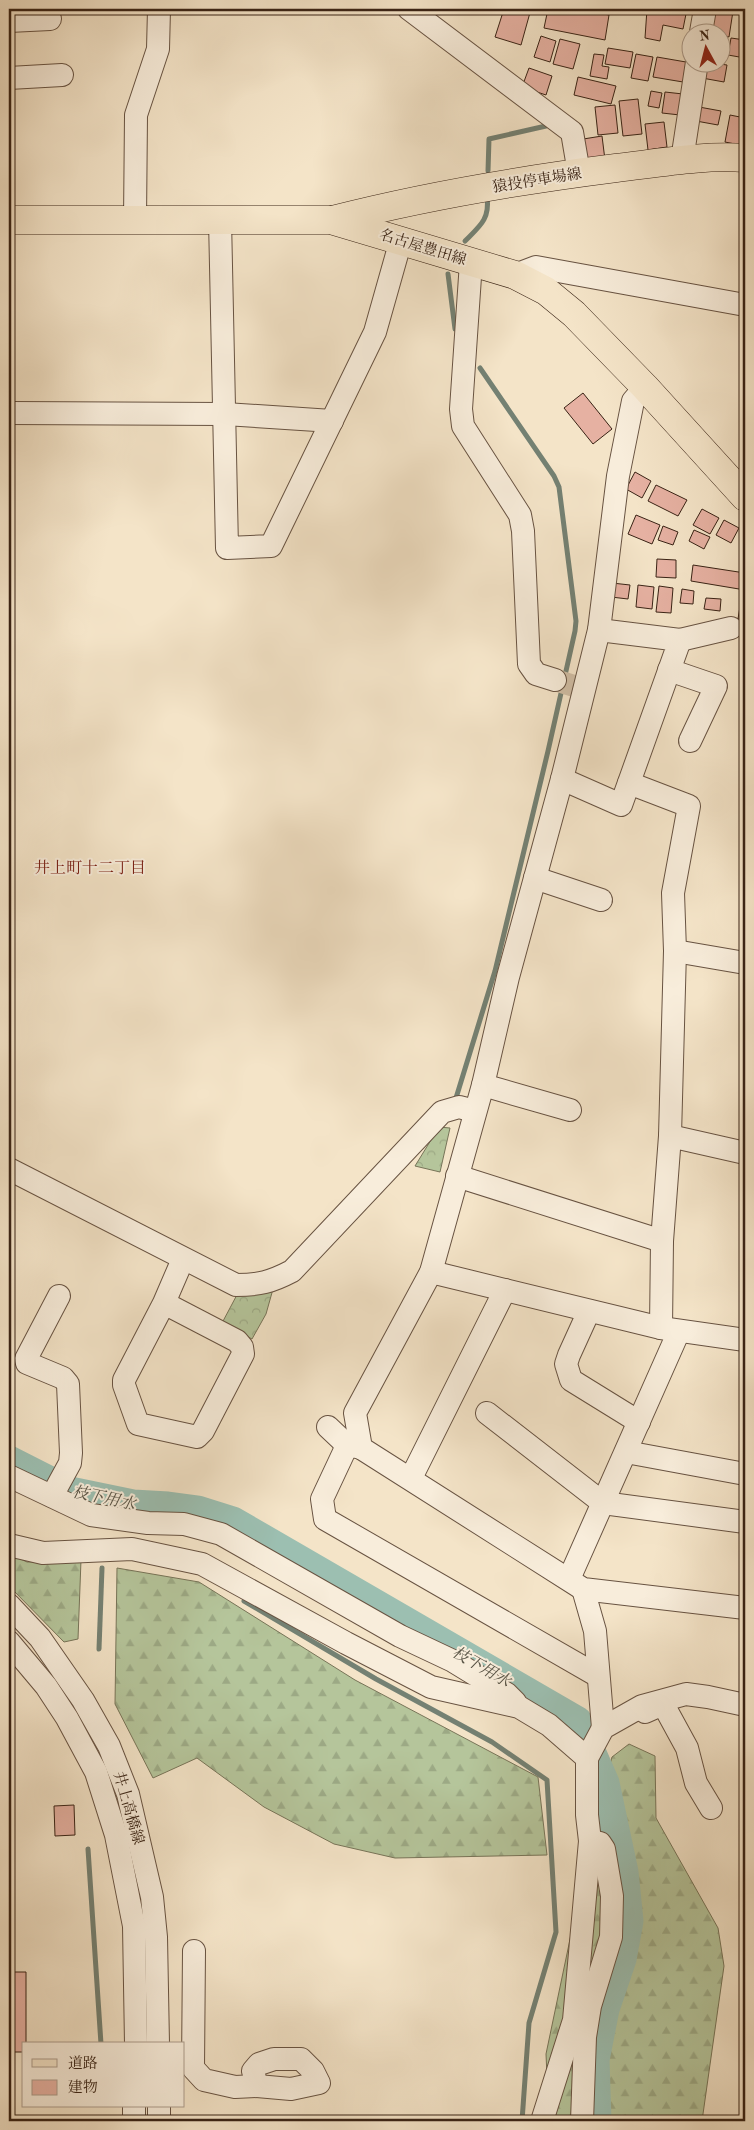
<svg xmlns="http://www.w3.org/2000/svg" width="754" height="2130" viewBox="0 0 754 2130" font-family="'Old Standard TT','Noto Serif JP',serif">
  <defs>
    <pattern id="forest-firs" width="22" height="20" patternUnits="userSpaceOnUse" patternTransform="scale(1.25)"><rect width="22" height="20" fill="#b5c59b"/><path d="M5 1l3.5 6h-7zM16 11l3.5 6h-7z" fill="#9ca985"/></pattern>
    <pattern id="park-crowns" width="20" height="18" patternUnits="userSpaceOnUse" patternTransform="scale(1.25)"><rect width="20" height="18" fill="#b5c59b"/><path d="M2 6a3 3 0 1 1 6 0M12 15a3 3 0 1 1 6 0" fill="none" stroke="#9ca985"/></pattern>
  </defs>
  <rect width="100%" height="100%" fill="#f4e4c8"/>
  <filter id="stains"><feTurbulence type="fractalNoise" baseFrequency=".004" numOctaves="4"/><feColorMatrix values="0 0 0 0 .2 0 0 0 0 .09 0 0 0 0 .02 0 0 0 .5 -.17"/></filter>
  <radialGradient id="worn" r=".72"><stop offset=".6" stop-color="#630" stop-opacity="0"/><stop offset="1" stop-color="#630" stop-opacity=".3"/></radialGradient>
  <g fill="url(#forest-firs)" stroke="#777458">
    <path d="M9 1553 27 1562 81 1560 78 1639 64 1642 9 1586Z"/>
    <path d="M117 1568 199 1582 355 1680 538 1777 547 1855 395 1858 334 1844 264 1807 197 1758 153 1778 115 1704Z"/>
    <path d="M629 1744 655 1756 656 1818 718 1928 724 1966 702 2121H549L546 2054 595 1820 612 1757Z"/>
  </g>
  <g fill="url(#park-crowns)" stroke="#777458">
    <path d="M439 1127 450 1128 440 1172 415 1166Z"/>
    <path d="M273 1289 266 1314 252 1339 222 1323 239 1291Z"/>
  </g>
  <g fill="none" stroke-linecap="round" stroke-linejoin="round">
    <g stroke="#748173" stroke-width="5">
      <path d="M488 171 489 139 546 126"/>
      <path d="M465 241C480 226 490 219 487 197"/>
      <path d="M448 274 455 329"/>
      <path d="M456 1098 495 971 548 751 575 631 576 621 559 487 554 476 480 368"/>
      <path d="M244 1601 376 1679 492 1742 547 1780 556 1932 529 2023 522 2121"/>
      <path d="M99 1649 102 1568"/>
      <path d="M88 1849 101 2044"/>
    </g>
    <path stroke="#9cbfb1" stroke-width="29" d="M9 1460 70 1491 133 1504 168 1506 198 1510 233 1521 578 1721 605 1783 624 1872 629 1921 622 1959 605 2009 595 2060 597 2121"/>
  </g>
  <g fill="#e6b1a2" stroke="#392315">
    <path d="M504 9H531L521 45 495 37Z"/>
    <path d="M548 9H575L609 15 605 40 544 28Z"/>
    <path d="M647 9H687L683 29 663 25 660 41 645 38Z"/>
    <path d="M710 9 733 11 729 37 722 35V32H706Z"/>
    <path d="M541 36 556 41 550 62 534 57Z"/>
    <path d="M731 38 745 40V58L728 55Z"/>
    <path d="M560 39 580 44 573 69 553 64Z"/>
    <path d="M608 48 633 52 630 68 605 64Z"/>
    <path d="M594 54 604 55 602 66 609 67 607 79 590 76Z"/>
    <path d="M636 54 653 57 648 81 631 78Z"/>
    <path d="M657 57 686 62 683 82 653 77Z"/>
    <path d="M704 62 727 65 724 82 702 78Z"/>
    <path d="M529 68 552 76 546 95 522 87Z"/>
    <path d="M578 77 616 86 611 104 574 95Z"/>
    <path d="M651 91 662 93 659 108 648 106Z"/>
    <path d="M665 92 683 94 680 115 662 113Z"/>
    <path d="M638 99 642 134 623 136 619 101Z"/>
    <path d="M615 105 618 133 598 135 595 107Z"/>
    <path d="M699 107 721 111 718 125 696 121Z"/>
    <path d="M730 115 745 118V146L725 142Z"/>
    <path d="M664 122 667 147 648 150 645 124Z"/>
    <path d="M602 136 605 160 581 163 577 140Z"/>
    <path d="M583 393 612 429 593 444 564 408Z"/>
    <path d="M635 472 651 481 642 498 626 489Z"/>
    <path d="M656 485 687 500 678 516 648 501Z"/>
    <path d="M702 509 719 518 710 534 693 525Z"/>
    <path d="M636 515 660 525 652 544 628 534Z"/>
    <path d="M724 520 739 528 731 543 716 535Z"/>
    <path d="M663 526 678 532 673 545 658 540Z"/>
    <path d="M694 530 710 537 704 549 689 541Z"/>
    <path d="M657 559 676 560V578L656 577Z"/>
    <path d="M693 565 745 573V590L691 581Z"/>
    <path d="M612 583 630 585 628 599 611 597Z"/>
    <path d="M638 585 654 587 652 609 636 607Z"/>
    <path d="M659 586 673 588 671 613 656 612Z"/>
    <path d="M682 589 694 591 693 604 680 603Z"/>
    <path d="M706 598 721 599 720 611 704 609Z"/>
    <path d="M741 600H745V620L738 619Z"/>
    <path d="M74 1805 75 1835 55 1836 54 1806Z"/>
    <path d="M9 1972H26V2044H24V2052H9Z"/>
  </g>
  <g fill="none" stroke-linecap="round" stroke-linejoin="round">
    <path stroke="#cfbda4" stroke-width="22" stroke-dasharray="22 11" stroke-linecap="butt" d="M555 680 574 686"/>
    <defs>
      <g id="minor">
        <path d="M409 9 572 132 579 173"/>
        <path d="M9 21 50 19"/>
        <path d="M701 32 705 9"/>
        <path d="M9 78 62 75"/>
        <path d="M682 160 697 62"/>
        <path d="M220 219 227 548 271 546 375 332 401 240"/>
        <path d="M135 220 136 115 158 49 159 9"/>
        <path d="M471 262 461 409 463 426 520 515 523 531 529 664 536 674 555 680"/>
        <path d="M515 275 536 267 745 305"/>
        <path d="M645 387 633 401 618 476 599 630 562 779 508 977 483 1085 431 1272 355 1413 361 1448 583 1589 745 1608"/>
        <path d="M9 413 225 414 332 421"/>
        <path d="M680 640 731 628"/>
        <path d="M669 670 716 686 690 741"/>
        <path d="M562 779 621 805 680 640 599 630"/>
        <path d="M629 783 689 806 673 893 675 951 670 1136 662 1241 661 1328"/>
        <path d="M535 878 601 900"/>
        <path d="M675 951 745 963"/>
        <path d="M483 1085 570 1110"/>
        <path d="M670 1136 745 1153"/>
        <path d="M9 1169 236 1285C259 1285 271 1282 292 1271L442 1112 459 1107 475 1111"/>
        <path d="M457 1176 662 1241"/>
        <path d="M431 1272 661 1328 745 1340"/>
        <path d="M164 1303 237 1341 242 1347 243 1354 203 1431 197 1437 138 1424 124 1385V1380L164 1303 183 1259"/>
        <path d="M589 1311 569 1355 566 1364 571 1380 639 1422"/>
        <path d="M487 1413 603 1503 745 1522"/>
        <path d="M328 1427 346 1444"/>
        <path d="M361 1448 346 1444 344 1452 322 1499 325 1519 598 1676"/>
        <path d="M626 1452 745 1474"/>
        <path d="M9 1476 91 1515 148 1523 184 1524 221 1534 400 1636 453 1661 507 1694 515 1702"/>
        <path d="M411 1478 505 1290"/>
        <path d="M52 1496 70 1463 71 1453 68 1384 63 1378 27 1363 26 1359 59 1296"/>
        <path d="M9 1545 43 1553 132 1549 202 1564 346 1643 431 1687 519 1707 549 1725 587 1758"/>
        <path d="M569 1579 679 1331"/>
        <path d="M583 1589 595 1631 603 1728"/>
        <path d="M9 1605 40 1638 83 1700 109 1746 128 1794 152 1897 156 1937 158 2044"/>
        <path d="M9 1642 46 1686 67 1718 96 1772 116 1835 134 1926 136 2044"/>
        <path d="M645 1712 663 1704 687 1748 696 1783 711 1808"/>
        <path d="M194 1951 193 2068 204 2080 235 2087 257 2086"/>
        <path d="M274 2059H301L313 2071 319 2083 291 2089 257 2086 253 2071 259 2064Z"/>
        <path d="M159 2106V2121"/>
        <path d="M134 2121V2106"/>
        <path d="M542 2121 574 2020 590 1841 587 1815V1758L603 1728 642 1706 686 1694 708 1697 745 1705"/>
        <path d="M582 2121 585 2037 590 2006 611 1937 612 1896 604 1849 600 1843 590 1841"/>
      </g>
      <g id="major">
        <path d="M9 220H331L515 275 546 291 574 314 645 387 745 497"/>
        <path d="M332 220C426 196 521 180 616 168 659 163 703 155 745 158"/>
      </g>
    </defs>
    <use href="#minor" stroke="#685342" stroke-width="24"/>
    <use href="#major" stroke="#392315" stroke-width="29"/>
    <use href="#minor" stroke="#f8eddb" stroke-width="22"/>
    <use href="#major" stroke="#f4e4c8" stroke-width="28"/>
  </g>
  <g text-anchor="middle" stroke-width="4" stroke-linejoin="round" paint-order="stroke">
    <g font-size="15" fill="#392315" stroke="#f8eddb">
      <text transform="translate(537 180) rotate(-9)" y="5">猿投停車場線</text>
      <text transform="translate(423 247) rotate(17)" y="5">名古屋豊田線</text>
      <text transform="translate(129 1808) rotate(74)" y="5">井上高橋線</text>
    </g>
    <g font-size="16" fill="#7a1f14" stroke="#f8eddb">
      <text x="90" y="873">井上町十二丁目</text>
    </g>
    <g font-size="16" font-style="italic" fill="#575244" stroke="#f8eddb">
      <text transform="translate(104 1497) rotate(12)" y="6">枝下用水</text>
      <text transform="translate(482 1666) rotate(30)" y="6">枝下用水</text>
    </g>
  </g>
  <rect width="754" height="2130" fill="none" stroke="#f4e4c8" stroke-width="30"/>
  <rect x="10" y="10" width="734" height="2110" fill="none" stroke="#392315" stroke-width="2.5"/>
  <rect x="15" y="15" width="724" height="2100" fill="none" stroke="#392315"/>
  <rect x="22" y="2042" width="162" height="65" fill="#f8eddb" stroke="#ac9c8c"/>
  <rect x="32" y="2059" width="25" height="8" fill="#f4e4c8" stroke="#ac9c8c"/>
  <text x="68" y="2068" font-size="15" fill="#392315">道路</text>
  <rect x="32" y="2080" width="25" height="15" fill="#e6b1a2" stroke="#ac9c8c"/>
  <text x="68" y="2092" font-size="15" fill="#392315">建物</text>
  <g transform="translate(706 48) rotate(353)"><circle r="24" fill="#f8eddb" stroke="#ac9c8c"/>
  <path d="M0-4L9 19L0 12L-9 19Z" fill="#8f2418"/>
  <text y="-8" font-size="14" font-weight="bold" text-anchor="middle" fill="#392315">N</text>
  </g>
  <rect width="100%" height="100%" filter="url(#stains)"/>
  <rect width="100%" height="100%" fill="url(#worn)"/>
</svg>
